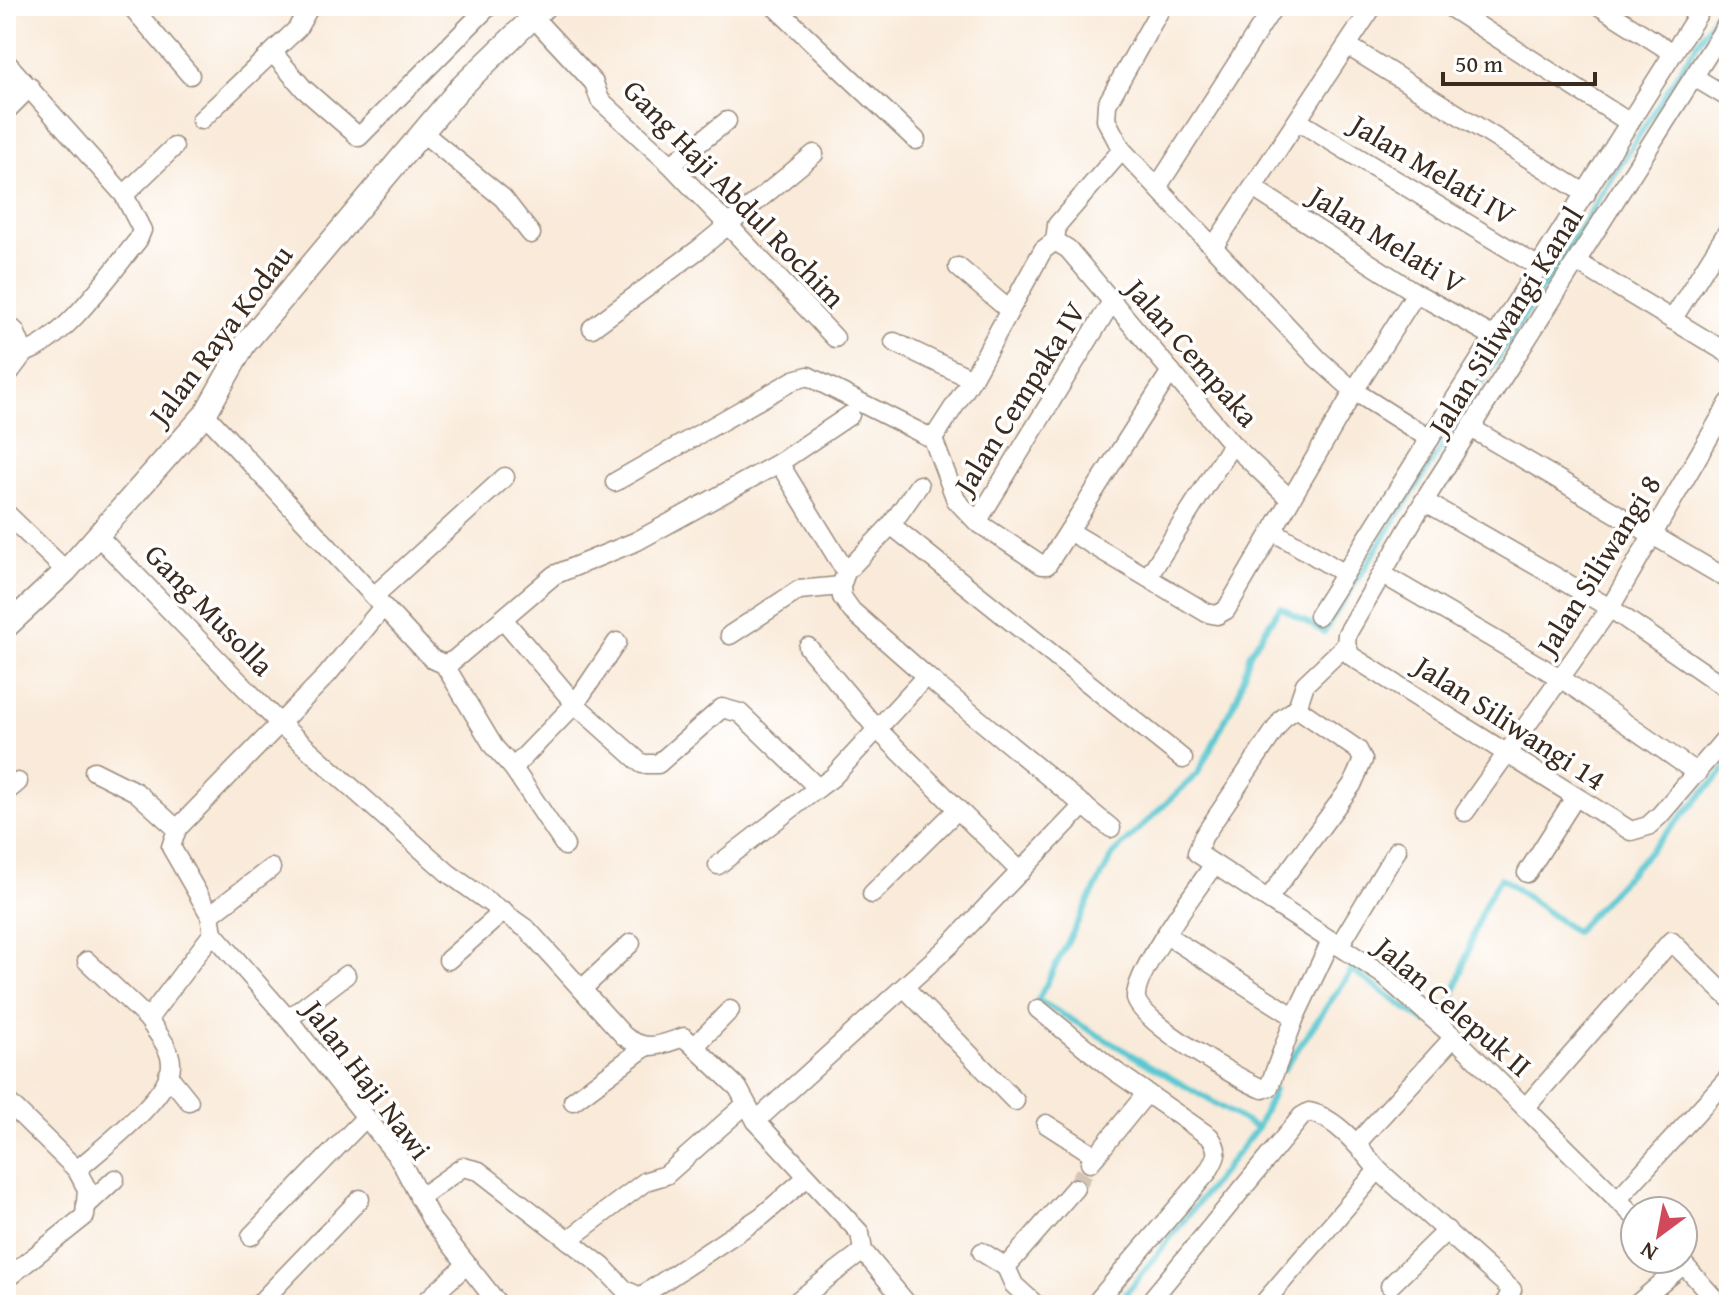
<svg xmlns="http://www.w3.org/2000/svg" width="1735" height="1311" viewBox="0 0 1735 1311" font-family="'Gentium Book Plus',serif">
  <rect width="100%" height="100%" fill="#fff"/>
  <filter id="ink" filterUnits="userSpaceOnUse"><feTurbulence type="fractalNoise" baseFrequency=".0125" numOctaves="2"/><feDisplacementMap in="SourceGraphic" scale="16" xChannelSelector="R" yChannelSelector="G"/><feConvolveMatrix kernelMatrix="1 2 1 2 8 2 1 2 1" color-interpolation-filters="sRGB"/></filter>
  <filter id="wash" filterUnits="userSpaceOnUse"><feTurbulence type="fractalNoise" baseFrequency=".006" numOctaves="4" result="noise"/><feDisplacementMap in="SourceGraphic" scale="32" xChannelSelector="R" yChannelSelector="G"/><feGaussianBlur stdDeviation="1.8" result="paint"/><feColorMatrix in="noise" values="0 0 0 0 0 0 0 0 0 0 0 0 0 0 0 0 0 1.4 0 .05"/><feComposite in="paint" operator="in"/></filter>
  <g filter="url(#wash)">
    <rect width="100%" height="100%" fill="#f9ead9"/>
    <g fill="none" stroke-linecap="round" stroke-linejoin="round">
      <g stroke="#5bc8d1" stroke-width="6">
        <path d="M1441 1022C1467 977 1469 919 1501 878L1575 932 1729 765"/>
        <path d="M1284 1069 1352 970 1425 1022"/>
        <path d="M1257 1128 1038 1000 1113 854 1198 773 1238 695 1250 653 1280 607 1324 632 1721 6"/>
        <path d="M1117 1305 1257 1128 1274 1090"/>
      </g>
    </g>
  </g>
  <g filter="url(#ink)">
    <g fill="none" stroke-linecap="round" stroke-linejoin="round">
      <path stroke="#d3c4b4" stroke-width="18" stroke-dasharray="18 9" stroke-linecap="butt" d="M1075 1188 1090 1163"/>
      <defs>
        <g id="minor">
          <path d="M131 6 190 75"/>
          <path d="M774 6 916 140"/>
          <path d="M1162 6 1107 104 1106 120 1122 150 1318 359 1354 391 1430 439"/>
          <path d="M1448 6 1630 123"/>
          <path d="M1599 6 1673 53"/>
          <path d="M532 16 594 83 600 100 671 165 835 338"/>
          <path d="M1729 21 1424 501 1347 634 1346 645 1351 656 1631 831 1648 826 1660 815 1729 734"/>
          <path d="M1348 46 1586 194"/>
          <path d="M273 53 304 89 359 137 489 6"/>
          <path d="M6 62 124 195 142 230 138 240C110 274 65 340 24 353"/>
          <path d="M1694 77 1729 98"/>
          <path d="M6 111 30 87"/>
          <path d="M201 120 297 29 310 6"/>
          <path d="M1298 121 1539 267"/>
          <path d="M423 133 503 198 531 234"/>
          <path d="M671 165 727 121"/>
          <path d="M1158 186 1274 6"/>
          <path d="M1253 188 1416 293 1494 337"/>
          <path d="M124 195 174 147"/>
          <path d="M1055 241 1068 249 1232 444 1290 499"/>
          <path d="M1055 241 1057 225 1122 150"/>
          <path d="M1214 246 1373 6"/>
          <path d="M1577 262 1729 354"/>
          <path d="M958 267 1009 310"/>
          <path d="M1672 320 1729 229"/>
          <path d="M6 323 15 331 24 353 6 377"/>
          <path d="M592 328 699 249 814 154"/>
          <path d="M894 342 972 379"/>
          <path d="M205 414 432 659 444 664 454 660 554 575 637 541 779 463 850 415"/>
          <path d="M1471 428 1729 580"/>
          <path d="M933 439 956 500 977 522 1042 565H1047L1171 371"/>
          <path d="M933 439 972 379 1043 250 1055 241"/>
          <path d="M779 463 846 572"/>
          <path d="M615 482 794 380 808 376 933 439"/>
          <path d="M919 485 891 525 846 572 841 586 842 597 852 611 926 676 1111 828"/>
          <path d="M1424 501 1610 608 1729 690"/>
          <path d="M6 513 66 571"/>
          <path d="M977 522 1111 303"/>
          <path d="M891 525 1183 759"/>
          <path d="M1069 531 1207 613 1217 615 1226 610 1354 391 1416 293"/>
          <path d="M1273 531 1345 574"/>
          <path d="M97 535 280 724 448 873 528 930 624 1036C647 1053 660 1045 684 1037L738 1088 756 1121 860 1233 863 1251 908 1305"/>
          <path d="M1382 574 1562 679 1697 773"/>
          <path d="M1148 577 1232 444"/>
          <path d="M374 596 505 477"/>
          <path d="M1318 616 1703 6"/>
          <path d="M503 619 575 704 642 764H658L722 708 740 713 818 788 833 777 926 676"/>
          <path d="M730 635 799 590 841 586"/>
          <path d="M808 647 876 728 1021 872"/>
          <path d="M444 664 494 747 513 768 575 704 617 642"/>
          <path d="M1297 708 1305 684 1346 645"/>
          <path d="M513 768 565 846"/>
          <path d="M94 771 136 792 177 829"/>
          <path d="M6 792 18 782"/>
          <path d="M1465 812 1610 608 1729 403"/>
          <path d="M718 865 818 788"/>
          <path d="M1213 866C1196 890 1134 973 1136 998 1139 1021 1239 1080 1263 1089L1269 1087 1295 1017 1331 941"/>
          <path d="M1527 873 1574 799"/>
          <path d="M872 894 957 810"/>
          <path d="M1268 899 1352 785 1363 760 1358 750 1297 708 1283 718 1203 837 1197 853 1382 974 1454 1037 1635 1217"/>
          <path d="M210 915 271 868"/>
          <path d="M213 933 288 1019 400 1160 431 1219 499 1305"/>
          <path d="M1166 935 1295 1017"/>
          <path d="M1339 946 1397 850"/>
          <path d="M448 960 504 911"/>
          <path d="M87 961 148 1019"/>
          <path d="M905 988 1015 1101"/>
          <path d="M582 989 631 943"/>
          <path d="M1038 1009 1112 1069 1210 1137C1221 1152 1216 1158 1207 1173L1094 1305"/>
          <path d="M288 1019 346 975"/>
          <path d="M695 1046 730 1010"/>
          <path d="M168 1075 189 1101"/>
          <path d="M6 1100 77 1170 87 1189 85 1216 6 1279"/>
          <path d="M573 1101 644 1048"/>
          <path d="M1525 1108 1671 941 1729 998"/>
          <path d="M756 1121 950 945 1084 805"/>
          <path d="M1046 1124 1096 1156"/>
          <path d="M1356 1144 1454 1037"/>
          <path d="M1090 1163 1146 1094"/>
          <path d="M77 1170C100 1149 172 1096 171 1064 171 1048 156 1032 148 1019L213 933 210 915 171 847 177 829 327 675 383 607"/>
          <path d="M1378 1170 1512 1290 1504 1305"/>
          <path d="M419 1198 463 1167 479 1171 602 1266 625 1290 640 1297 762 1216 807 1177"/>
          <path d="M1617 1200 1729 1077"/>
          <path d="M86 1206 115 1179"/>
          <path d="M251 1236 366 1117"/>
          <path d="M568 1240 646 1181 666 1175 746 1104"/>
          <path d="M982 1252 1006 1267"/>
          <path d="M1679 1259 1720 1305"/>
          <path d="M1390 1286 1447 1230"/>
          <path d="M258 1305 360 1199"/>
          <path d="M422 1305 466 1265"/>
          <path d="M792 1305 863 1251"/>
          <path d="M1036 1305 1014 1285 1006 1267 1075 1188"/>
          <path d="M1147 1305 1302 1116 1309 1112C1337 1118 1361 1149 1378 1170L1262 1305"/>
          <path d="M1636 1305 1684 1264"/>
        </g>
        <path id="tertiary" d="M6 627 66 571 205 414 244 345 459 89 545 6"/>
      </defs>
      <use href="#minor" stroke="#9a8a7c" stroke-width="21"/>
      <use href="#tertiary" stroke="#9a8a7c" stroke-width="25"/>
      <use href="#minor" stroke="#fff" stroke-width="18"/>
      <use href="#tertiary" stroke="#fff" stroke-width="22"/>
    </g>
  </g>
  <g text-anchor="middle" stroke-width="7" stroke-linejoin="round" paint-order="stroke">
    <g font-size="30" fill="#3b2a1e" stroke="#fff">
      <text transform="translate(1433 170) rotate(31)" y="10">Jalan Melati IV</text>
      <text transform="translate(734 194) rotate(46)" y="10">Gang Haji Abdul Rochim</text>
      <text transform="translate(1387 240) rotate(32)" y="10">Jalan Melati V</text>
      <text transform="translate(1506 321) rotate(-58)" y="10">Jalan Siliwangi Kanal</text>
      <text transform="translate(221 335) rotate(-53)" y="10">Jalan Raya Kodau</text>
      <text transform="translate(1192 353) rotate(49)" y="10">Jalan Cempaka</text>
      <text transform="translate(1020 398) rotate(-58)" y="10">Jalan Cempaka IV</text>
      <text transform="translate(1599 565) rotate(-58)" y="10">Jalan Siliwangi 8</text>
      <text transform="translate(209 610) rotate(46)" y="10">Gang Musolla</text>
      <text transform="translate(1510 723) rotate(33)" y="10">Jalan Siliwangi 14</text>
      <text transform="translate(1453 1007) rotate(41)" y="10">Jalan Celepuk II</text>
      <text transform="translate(367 1080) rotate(53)" y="10">Jalan Haji Nawi</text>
    </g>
  </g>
  <rect width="1735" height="1311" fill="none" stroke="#fff" stroke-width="32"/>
  <g transform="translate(1659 1235) rotate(212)"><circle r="38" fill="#ffffff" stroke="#b1aaa5" stroke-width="2"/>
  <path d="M0-6L14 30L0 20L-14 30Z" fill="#d1495b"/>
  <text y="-12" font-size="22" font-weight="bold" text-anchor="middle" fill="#3b2a1e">N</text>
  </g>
  <path d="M1443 72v12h152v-12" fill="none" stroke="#3b2a1e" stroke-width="4"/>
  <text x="1455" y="72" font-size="24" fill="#3b2a1e" stroke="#ffffff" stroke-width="6" paint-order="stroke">50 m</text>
</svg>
